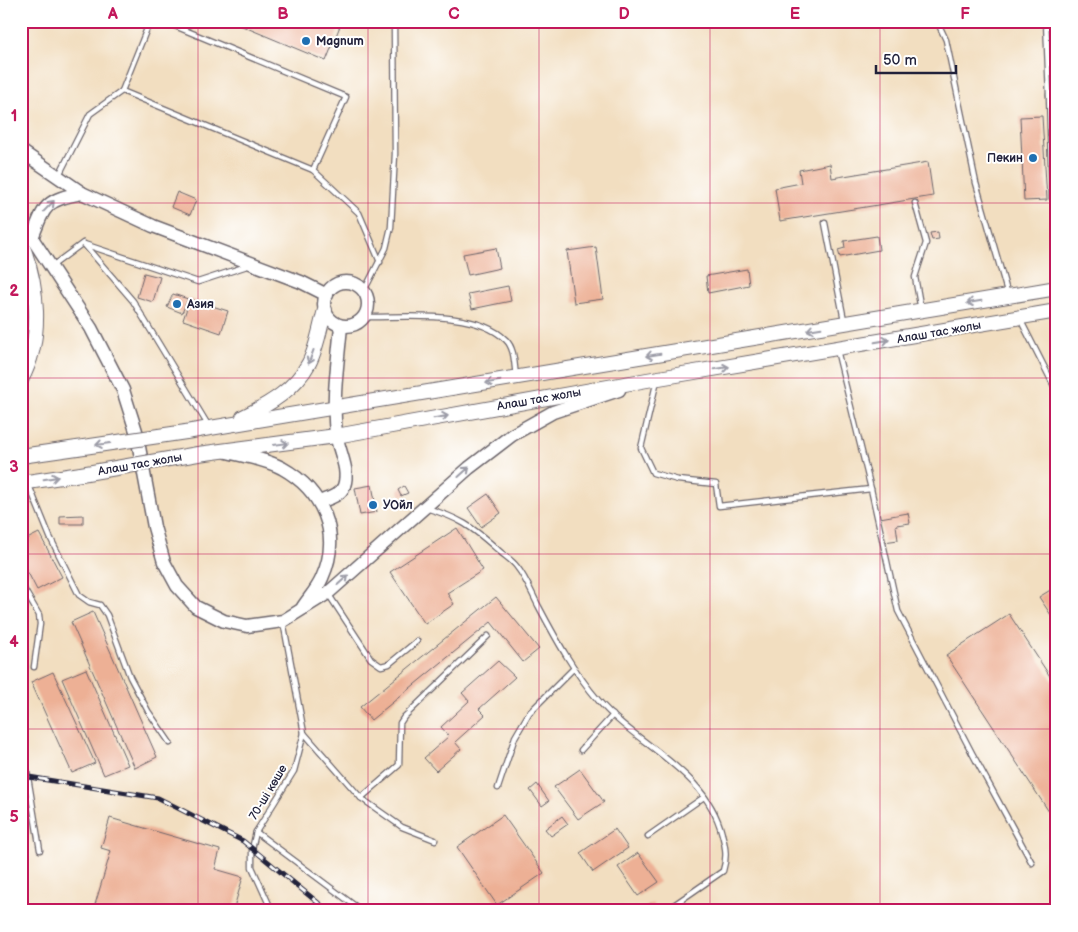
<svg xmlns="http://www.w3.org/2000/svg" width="1078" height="932" viewBox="0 0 1078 932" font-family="'Balsamiq Sans',sans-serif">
  <rect width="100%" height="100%" fill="#fff"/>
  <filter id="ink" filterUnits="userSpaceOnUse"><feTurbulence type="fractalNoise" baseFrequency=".02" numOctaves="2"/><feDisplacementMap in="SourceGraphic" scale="10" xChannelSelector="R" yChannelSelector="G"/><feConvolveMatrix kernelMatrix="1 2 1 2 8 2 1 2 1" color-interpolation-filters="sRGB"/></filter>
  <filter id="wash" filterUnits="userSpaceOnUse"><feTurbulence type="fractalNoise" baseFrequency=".0096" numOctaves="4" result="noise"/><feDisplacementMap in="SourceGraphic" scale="20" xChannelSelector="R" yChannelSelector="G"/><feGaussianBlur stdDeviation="1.12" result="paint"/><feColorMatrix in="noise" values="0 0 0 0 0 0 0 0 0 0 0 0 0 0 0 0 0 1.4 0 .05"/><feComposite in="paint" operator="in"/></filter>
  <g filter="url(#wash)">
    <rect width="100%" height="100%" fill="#f2dec0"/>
    <g id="blocks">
      <g fill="#edb095">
        <path d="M230 21H342L326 61Z"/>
        <path d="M1052 21H1057V56H1054Z"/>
        <path d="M1042 116 1047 200 1024 201 1020 117Z"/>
        <path d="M928 162 933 196 780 221 775 188 801 183 799 170 830 164 832 178Z"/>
        <path d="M177 192 196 200 190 215 171 207Z"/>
        <path d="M938 232 939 239 932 240 930 233Z"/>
        <path d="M877 236 879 250 840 257 838 250 845 248 844 241Z"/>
        <path d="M596 247 603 299 574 303 567 251Z"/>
        <path d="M496 248 500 268 468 275 463 254Z"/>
        <path d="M747 269 749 285 708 293 706 276Z"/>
        <path d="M144 273 160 277 153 302 137 297Z"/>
        <path d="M508 286 511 301 472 309 468 294Z"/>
        <path d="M173 294 188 299 182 313 167 307Z"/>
        <path d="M190 299 228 311 221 333 183 320Z"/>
        <path d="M372 485 377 512 360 515 355 488Z"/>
        <path d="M404 486 408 493 401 496 398 490Z"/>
        <path d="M488 494 501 513 481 527 468 508Z"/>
        <path d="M908 513 910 523 896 525 898 540 884 542 880 518Z"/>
        <path d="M83 515V524H60V516Z"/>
        <path d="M457 528 483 570 447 593 454 604 425 624 390 572Z"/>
        <path d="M39 533 62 577 37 590 21 559V542Z"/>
        <path d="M1057 586V624L1039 597Z"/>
        <path d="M21 591 30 604 21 610Z"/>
        <path d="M496 597 539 649 523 662 491 622 371 720 360 707Z"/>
        <path d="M93 612 157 757 135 768 71 622Z"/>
        <path d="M1009 614 1057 687V824L946 655Z"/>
        <path d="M498 661 515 677 479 709 485 715 455 742 461 749 436 771 424 758 449 736 441 727 469 701 462 693Z"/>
        <path d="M86 669 128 765 104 775 62 679Z"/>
        <path d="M53 672 95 763 72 773 31 682Z"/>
        <path d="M580 769 604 802 578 819 554 787Z"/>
        <path d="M537 784 549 801 542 806 530 790Z"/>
        <path d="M503 815 544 873 497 905 457 847Z"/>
        <path d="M562 816 568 824 551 836 545 829Z"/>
        <path d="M110 818 220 850 215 869 243 877 233 911H103L94 908 111 851 101 848Z"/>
        <path d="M615 829 628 848 593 872 580 853Z"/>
        <path d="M638 853 659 882 638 896 618 867Z"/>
        <path d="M652 903 657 911H640Z"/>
      </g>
    </g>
  </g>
  <g filter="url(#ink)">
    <use href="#blocks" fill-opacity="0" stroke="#6b646a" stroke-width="1"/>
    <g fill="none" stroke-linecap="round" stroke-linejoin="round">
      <defs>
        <g id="lane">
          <path d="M150 21 122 91 313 170 359 213 380 262"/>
          <path d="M163 21 346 97 313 170"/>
          <path d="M937 21 946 40 976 183 1008 295"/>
          <path d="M1046 21 1049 95 1057 94"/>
          <path d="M1049 95 1052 198H1057"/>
          <path d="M59 175 90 114 122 91"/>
          <path d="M915 203 926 243 915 277 921 310"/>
          <path d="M825 223 844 320"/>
          <path d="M84 244 198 282 250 265"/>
          <path d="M52 266 83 243 133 301 208 425"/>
          <path d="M364 291 386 248 391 227 395 154 394 21"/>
          <path d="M364 317C404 318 475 309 506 340 515 349 514 364 516 376"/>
          <path d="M1020 319 1054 386H1057"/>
          <path d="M657 380 641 448 653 473 678 480 716 484 719 506 871 489 837 350"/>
          <path d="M28 483 50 537 79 595 89 602 100 605 107 615 130 677 148 711 170 743"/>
          <path d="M871 489 898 611 972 753 1032 863"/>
          <path d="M426 508C460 518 471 526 497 549 503 555 512 560 517 567 526 578 532 594 539 607 556 639 574 672 598 700 637 746 706 770 722 834 726 848 727 858 723 871L668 909"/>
          <path d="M21 584 39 615 40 624 34 667"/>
          <path d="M329 595 371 659 381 666 389 664 417 641"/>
          <path d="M304 733 361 798 402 827 435 840"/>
          <path d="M21 735 40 850"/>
          <path d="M581 750 613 715"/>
          <path d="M498 788 515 737 529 713 574 668"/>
          <path d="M361 798 399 765 400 723 404 717 488 636"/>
          <path d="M256 832 362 911"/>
          <path d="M648 836 704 797"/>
          <path d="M272 911 252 867V849L256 832 294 771 304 733 283 621"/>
        </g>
        <g id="secondary">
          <path d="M21 151 82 193 153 226 301 282 327 295"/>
          <path d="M21 225 32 238 91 328 123 390 136 431 154 527 164 562 177 586 196 607 224 621 247 626 283 621 328 593 469 468 512 435 553 412 619 390"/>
          <path d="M32 238C45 204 46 200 82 193"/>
          <circle cx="346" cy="304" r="22"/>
          <path d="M227 452C245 456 265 459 282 468 323 491 342 534 322 578 318 588 309 598 303 607"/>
          <path d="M319 502C327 499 340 496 344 486 350 469 338 450 336 433 332 398 338 361 341 326"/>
        </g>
        <g id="primary">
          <path d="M21 242C38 285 44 338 21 380"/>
          <path d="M243 417C270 404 295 389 309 363 317 348 320 327 325 310"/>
          <path d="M186 432 1057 288"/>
          <path d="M198 454 336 436 647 380 1057 311"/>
          <path d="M21 456 77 448"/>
          <path d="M21 483 81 474"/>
        </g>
      </defs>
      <use href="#lane" stroke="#6b646a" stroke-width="7"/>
      <use href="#secondary" stroke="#6b646a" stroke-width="15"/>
      <use href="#primary" stroke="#6b646a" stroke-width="16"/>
      <use href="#lane" stroke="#fff" stroke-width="4.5"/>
      <use href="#secondary" stroke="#fff" stroke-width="12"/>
      <use href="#primary" stroke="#fff" stroke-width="14"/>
      <defs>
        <path id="rail" d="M21 777H29L158 798 243 841 328 911"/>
      </defs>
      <use href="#rail" stroke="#22223b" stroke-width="5"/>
      <use href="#rail" stroke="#fff" stroke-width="3" stroke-dasharray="9" stroke-linecap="butt"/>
      <defs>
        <g id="primary-bridge">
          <path d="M77 448 186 432"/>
          <path d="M81 474 198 454"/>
        </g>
      </defs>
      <use href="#primary-bridge" stroke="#6b646a" stroke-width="16" stroke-linecap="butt"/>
      <use href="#primary-bridge" stroke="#fff" stroke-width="14"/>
    </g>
    <defs><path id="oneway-shaft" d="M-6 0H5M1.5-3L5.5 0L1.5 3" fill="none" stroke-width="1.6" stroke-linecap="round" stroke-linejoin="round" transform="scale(1.25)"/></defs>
    <g stroke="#9c9ca7">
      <use href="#oneway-shaft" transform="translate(49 206) rotate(-46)"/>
      <use href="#oneway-shaft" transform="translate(974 302) rotate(171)"/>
      <use href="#oneway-shaft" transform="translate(814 329) rotate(171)"/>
      <use href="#oneway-shaft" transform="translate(882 341) rotate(-10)"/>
      <use href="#oneway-shaft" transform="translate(653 355) rotate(171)"/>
      <use href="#oneway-shaft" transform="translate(311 357) rotate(110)"/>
      <use href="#oneway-shaft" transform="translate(722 368) rotate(-9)"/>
      <use href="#oneway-shaft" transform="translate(493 382) rotate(170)"/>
      <use href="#oneway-shaft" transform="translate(441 417) rotate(-10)"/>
      <use href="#oneway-shaft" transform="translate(103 444) rotate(172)"/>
      <use href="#oneway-shaft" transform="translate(281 444) rotate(-8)"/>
      <use href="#oneway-shaft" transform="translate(464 472) rotate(-42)"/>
      <use href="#oneway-shaft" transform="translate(51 478) rotate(-9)"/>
      <use href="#oneway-shaft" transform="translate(343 580) rotate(-42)"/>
    </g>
  </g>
  <path fill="none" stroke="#c2185b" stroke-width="1" stroke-opacity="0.55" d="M198 21V911M368 21V911M539 21V911M710 21V911M880 21V911M21 203H1057M21 378H1057M21 554H1057M21 729H1057"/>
  <g fill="#1f6fb2" stroke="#fff" stroke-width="2">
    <circle cx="306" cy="41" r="5"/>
    <circle cx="1033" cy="158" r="5"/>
    <circle cx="177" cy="304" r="5"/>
    <circle cx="373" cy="505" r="5"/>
  </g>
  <g text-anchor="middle" stroke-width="4" stroke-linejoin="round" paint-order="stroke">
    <g font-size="12" font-weight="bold" fill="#22223b" stroke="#fff" text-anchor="start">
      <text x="316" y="45">Magnum</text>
      <text x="1023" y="162" text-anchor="end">Пекин</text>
      <text x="187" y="308">Азия</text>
      <text x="383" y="509">УОйл</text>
    </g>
    <g font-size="12" fill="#22223b" stroke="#fff">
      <text transform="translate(939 332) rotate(-10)" y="4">Алаш тас жолы</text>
      <text transform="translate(539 399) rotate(-10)" y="4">Алаш тас жолы</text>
      <text transform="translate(140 464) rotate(-10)" y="4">Алаш тас жолы</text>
      <text transform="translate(268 792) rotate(-59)" y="4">70-ші көше</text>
    </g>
  </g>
  <rect width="1078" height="932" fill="none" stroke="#fff" stroke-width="55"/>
  <path d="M876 65v8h80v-8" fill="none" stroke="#22223b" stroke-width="2.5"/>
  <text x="883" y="65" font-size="15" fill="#22223b" stroke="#ffffff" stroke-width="4" paint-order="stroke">50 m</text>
  <rect x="28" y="28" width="1022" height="876" fill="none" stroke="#c2185b" stroke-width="2"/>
  <g font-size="16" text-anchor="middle" font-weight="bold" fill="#c2185b">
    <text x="113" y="19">A</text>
    <text x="283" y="19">B</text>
    <text x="454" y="19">C</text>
    <text x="624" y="19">D</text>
    <text x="795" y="19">E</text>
    <text x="965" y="19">F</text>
    <text x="14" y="121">1</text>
    <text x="14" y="296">2</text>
    <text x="14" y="472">3</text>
    <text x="14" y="647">4</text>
    <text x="14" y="822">5</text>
  </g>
</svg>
